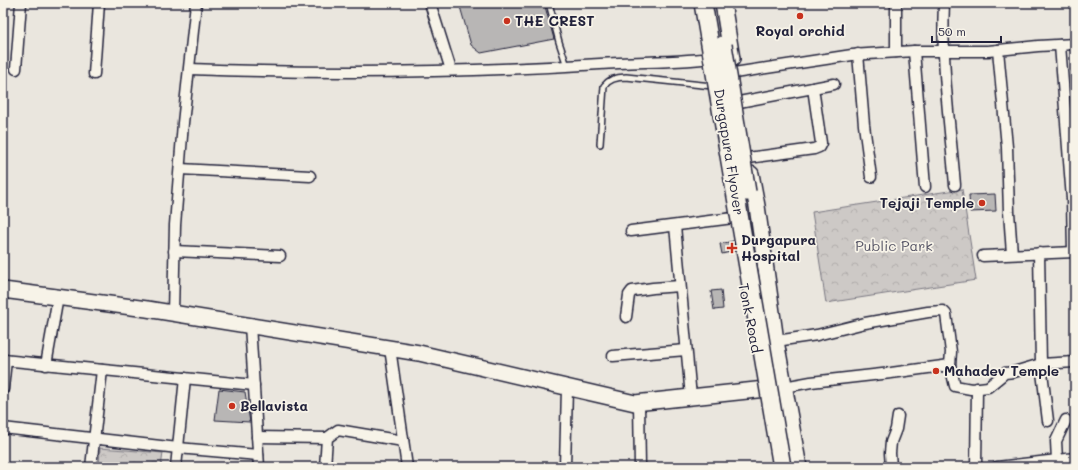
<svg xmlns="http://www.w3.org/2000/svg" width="1078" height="470" viewBox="0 0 1078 470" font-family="Mali,sans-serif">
  <defs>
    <pattern id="park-crowns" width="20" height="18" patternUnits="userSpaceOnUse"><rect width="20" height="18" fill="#cdc9c6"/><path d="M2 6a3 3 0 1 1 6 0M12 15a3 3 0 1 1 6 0" fill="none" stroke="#b0acab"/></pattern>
  </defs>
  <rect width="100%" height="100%" fill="#eae6de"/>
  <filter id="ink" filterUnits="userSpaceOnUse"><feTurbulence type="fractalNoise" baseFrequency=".025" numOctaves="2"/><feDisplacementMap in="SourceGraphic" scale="8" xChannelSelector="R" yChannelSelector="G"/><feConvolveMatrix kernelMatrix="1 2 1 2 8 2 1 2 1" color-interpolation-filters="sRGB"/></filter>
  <g filter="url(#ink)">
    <g fill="url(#park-crowns)" stroke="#787680">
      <path d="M962 189 976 280 826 303 812 212Z"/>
      <path d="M100 448 163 453 161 467H99Z"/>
    </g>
    <g fill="#b8b6b5" stroke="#22223b">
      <path d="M459 3H544L554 39 481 53 471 45Z"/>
      <path d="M995 194 996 211 970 212 969 195Z"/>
      <path d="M733 241 735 251 722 254 720 244Z"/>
      <path d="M721 290 723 309 714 310 711 291Z"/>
      <path d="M219 389 245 392 250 422 215 420Z"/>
    </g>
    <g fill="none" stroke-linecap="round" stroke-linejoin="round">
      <defs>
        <g id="lane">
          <path d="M549 3 559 42 567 66"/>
          <path d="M600 144 604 86C609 79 617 77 626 77L712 86"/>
        </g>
        <g id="street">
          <path d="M430 3 451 70"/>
          <path d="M896 3V52"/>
          <path d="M944 3C941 64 950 125 955 185"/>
          <path d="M1060 45 1072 199 1073 252"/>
          <path d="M998 50 1007 147 1009 212 1012 254"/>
          <path d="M914 51 925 187"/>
          <path d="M858 54 864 125 871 177"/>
          <path d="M16 69 21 3"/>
          <path d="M190 69C326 74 464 73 600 64 639 61 679 63 718 57"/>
          <path d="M734 73 852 55 914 51H988L1038 46 1075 44"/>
          <path d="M94 74 99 3"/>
          <path d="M739 102 834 84"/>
          <path d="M748 158 814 149 819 147 821 143 813 88"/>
          <path d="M180 169 310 176"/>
          <path d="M675 226 691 397"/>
          <path d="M631 231 733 218"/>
          <path d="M174 251 280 256"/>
          <path d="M1039 253 1041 364 1048 421"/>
          <path d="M983 256 1075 252"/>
          <path d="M173 313 175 225 183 123 196 3"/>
          <path d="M626 317 629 295 632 291 653 288 680 286"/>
          <path d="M250 325 259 467"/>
          <path d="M776 341 817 335 865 323 928 312 943 311 946 314 951 352 950 365"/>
          <path d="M390 348 407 467"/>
          <path d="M613 356 686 350"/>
          <path d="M3 360 254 385"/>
          <path d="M46 365 58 297"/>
          <path d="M784 387 811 382 891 373 950 365 955 386 971 389 988 387 1005 373 1014 372 1041 364 1075 362"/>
          <path d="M3 389 6 360"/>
          <path d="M639 403 640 467"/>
          <path d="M3 428 178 448 258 455"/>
          <path d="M257 437 327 438"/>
          <path d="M1057 460 1056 441 1066 420"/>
          <path d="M91 467 102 370"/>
          <path d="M176 467 185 378"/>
          <path d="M325 467 327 438 338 430 403 441"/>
          <path d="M565 467 567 388"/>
          <path d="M891 467 890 453 891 442 896 429 898 416"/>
          <path d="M976 467 977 388"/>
          <path d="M997 467 1075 458"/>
        </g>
        <g id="secondary">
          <path d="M723 3 732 59"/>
          <path d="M751 174 757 206 776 341 799 467"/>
          <path d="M3 290 147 309 419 353 635 403 784 387"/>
        </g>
      </defs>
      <use href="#lane" stroke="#22223b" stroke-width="8"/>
      <use href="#street" stroke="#22223b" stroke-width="13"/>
      <use href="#secondary" stroke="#22223b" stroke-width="18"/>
      <use href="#lane" stroke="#f7f3e8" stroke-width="5"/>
      <use href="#street" stroke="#f7f3e8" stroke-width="10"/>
      <use href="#secondary" stroke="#f7f3e8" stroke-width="15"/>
      <defs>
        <g id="primary-bridge">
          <path d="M703 3 782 467"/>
          <path d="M723 45 747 192"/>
        </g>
      </defs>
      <use href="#primary-bridge" stroke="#22223b" stroke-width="20" stroke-linecap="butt"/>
      <use href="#primary-bridge" stroke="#f7f3e8" stroke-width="17"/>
    </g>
  </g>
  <g fill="#c8321e" stroke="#f7f3e8" stroke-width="1.5">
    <circle cx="800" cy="16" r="4"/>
    <circle cx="507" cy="21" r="4"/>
    <circle cx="982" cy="203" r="4"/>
    <path d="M730 242h4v4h4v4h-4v4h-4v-4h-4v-4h4z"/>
    <circle cx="936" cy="371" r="4"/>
    <circle cx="232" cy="406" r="4"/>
  </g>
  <g text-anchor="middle" stroke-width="3.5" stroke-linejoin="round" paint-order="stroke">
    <g font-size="14" font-weight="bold" fill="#22223b" stroke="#f7f3e8" text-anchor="start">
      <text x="515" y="26">THE CREST</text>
      <text x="800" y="36" text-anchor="middle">Royal orchid</text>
      <text x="974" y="208" text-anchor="end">Tejaji Temple</text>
      <text x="741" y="245">Durgapura<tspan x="741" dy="16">Hospital</tspan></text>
      <text x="944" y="376">Mahadev Temple</text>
      <text x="240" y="411">Bellavista</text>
    </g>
    <g font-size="14" fill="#22223b" stroke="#f7f3e8">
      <text transform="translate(729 152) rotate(81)" y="5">Durgapura Flyover</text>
      <text transform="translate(750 318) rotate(79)" y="5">Tonk Road</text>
    </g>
    <g font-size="14" fill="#555465" stroke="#f7f3e8">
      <text x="894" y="251">Public Park</text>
    </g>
  </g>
  <rect width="1078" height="470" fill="none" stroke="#f7f3e8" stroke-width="16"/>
  <rect x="8" y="8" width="1062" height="454" fill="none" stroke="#22223b" stroke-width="1.5" filter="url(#ink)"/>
  <path d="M932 36v6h69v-6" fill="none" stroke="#22223b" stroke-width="2"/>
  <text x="938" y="36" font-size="12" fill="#22223b" stroke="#f7f3e8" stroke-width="3" paint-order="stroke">50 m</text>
</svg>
